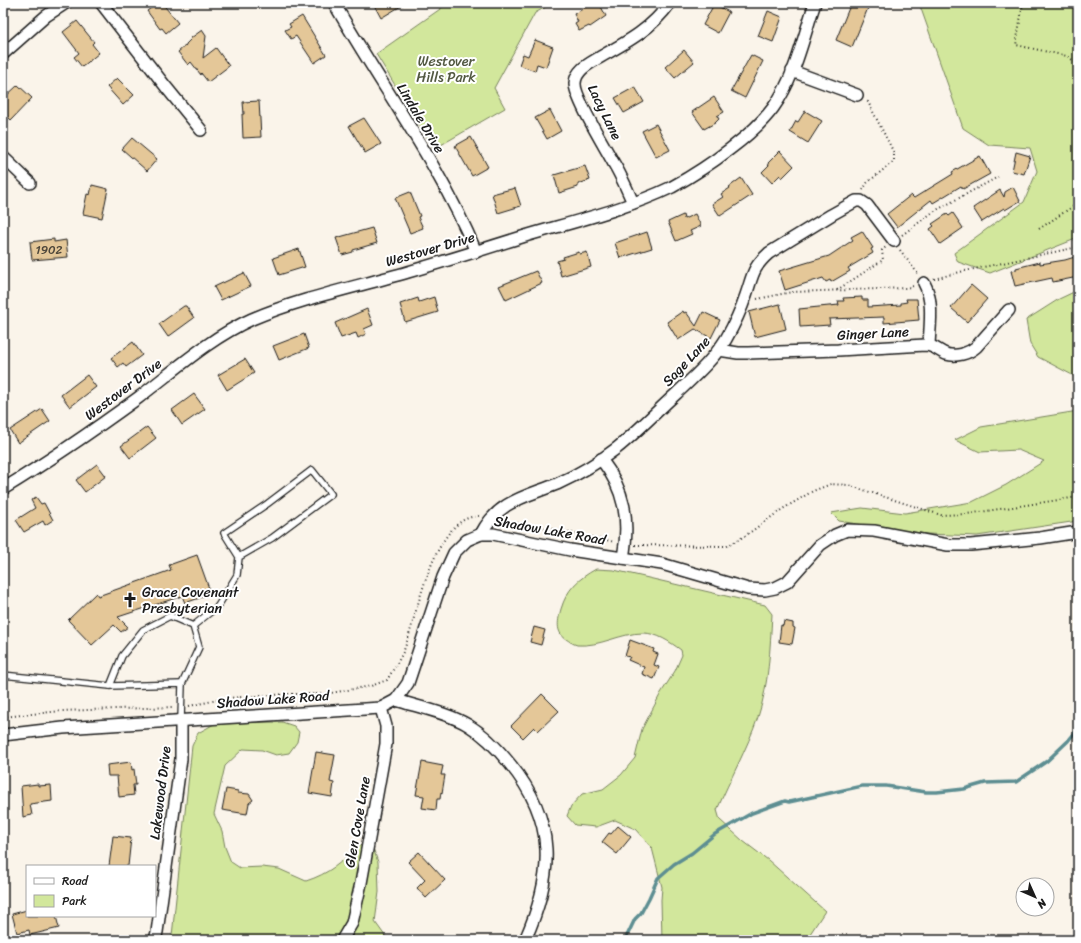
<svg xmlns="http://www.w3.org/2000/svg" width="1081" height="943" viewBox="0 0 1081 943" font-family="Sriracha,sans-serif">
  <rect width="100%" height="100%" fill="#faf4ea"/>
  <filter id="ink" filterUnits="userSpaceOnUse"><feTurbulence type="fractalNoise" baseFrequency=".025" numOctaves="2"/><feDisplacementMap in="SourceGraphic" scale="8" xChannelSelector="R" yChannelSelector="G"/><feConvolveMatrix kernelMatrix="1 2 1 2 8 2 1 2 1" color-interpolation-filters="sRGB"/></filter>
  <g filter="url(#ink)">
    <g fill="#d2e79c" stroke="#77825c">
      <path d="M441 3H553L535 13 494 88 505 108 434 149 376 54 443 7Z"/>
      <path d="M919 3H1078V238L990 273 958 262 954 253 1024 202 1037 171 1030 148 989 145 963 128Z"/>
      <path d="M1078 290V378L1038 357 1030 344 1026 320 1059 299Z"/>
      <path d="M1078 411V521L977 536 927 534 870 526 839 521 831 513 862 508 905 513 972 502 1006 485 1044 461 1018 450 980 452 955 440 981 427Z"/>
      <path d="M596 569 614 570 765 605 772 614C770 649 769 684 758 717 747 749 730 779 717 810L720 820 743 841 768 860 825 911 806 940H662L661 900 662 887 652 848 635 829 615 820 596 827 575 825 567 816 571 806 582 794 603 789 621 775 635 758 642 729 661 693 675 671 682 655 681 650C670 642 657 633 643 633 620 633 600 647 577 645 573 644 569 641 566 639 555 632 558 620 561 609 567 589 578 579 596 569Z"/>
      <path d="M282 722 294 726 299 732 297 742 289 753 276 755 262 750 243 749 225 766 214 814 222 831 225 847 231 862 240 868 262 867 279 869 306 881C328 874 343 862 358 845L373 848 378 862 379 892 375 922 388 940H170L172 936 192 746 198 733 216 723Z"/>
    </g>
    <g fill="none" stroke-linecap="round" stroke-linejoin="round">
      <path stroke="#5d8e92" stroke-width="3.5" d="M625 940 635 919 641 913 649 898 658 878 674 864 692 853 715 834 752 813 785 801 789 802 862 786H886L926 792H937L964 789 985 783 1016 782 1047 761 1068 741 1078 729"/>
    </g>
    <g fill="#e4c798" stroke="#1c1c1c">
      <path d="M158 3H162L178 23 166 33 162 28 160 29 147 11Z"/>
      <path d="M373 3H406L381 18Z"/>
      <path d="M593 3H599L606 16 590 27 589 26 579 31 575 24 578 22 574 14Z"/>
      <path d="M851 3H870L852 47 836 40Z"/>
      <path d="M714 4 729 12 718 33 703 25Z"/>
      <path d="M768 11 782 17 773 42 758 36Z"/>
      <path d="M302 16 326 55 314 63 296 36 291 39 285 30 291 27 289 24Z"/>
      <path d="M77 21 94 42 92 44 99 53 82 67 74 57 79 53 63 32Z"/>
      <path d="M202 30 206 36 203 58 216 48 229 66 208 82 201 73V75L191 62 188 65 178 52 186 45V44L191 39V38Z"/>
      <path d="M535 40 553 47 546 67 537 64 535 71 519 65 523 54 528 56Z"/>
      <path d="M684 50 694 62 675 78 665 67Z"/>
      <path d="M751 55 763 61 745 98 731 91Z"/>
      <path d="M117 78 134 95 123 105 107 87Z"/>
      <path d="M18 85 32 98 11 120 3 112V99Z"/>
      <path d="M635 87 644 102 624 113 615 98Z"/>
      <path d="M714 97 724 112 717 116 719 119 715 123 704 129 692 112Z"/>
      <path d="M259 101 261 137 243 138 242 114H244L243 102Z"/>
      <path d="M550 110 561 131 547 139 535 118Z"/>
      <path d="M805 111 822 121 808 143 790 132 796 121 798 122Z"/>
      <path d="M364 118 381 144 365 153 349 126Z"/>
      <path d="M656 124 670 150 656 157 642 131Z"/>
      <path d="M471 137 488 167 472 176 455 146Z"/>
      <path d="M132 138 157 159 147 171 122 149Z"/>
      <path d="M780 151 794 166 782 178 780 175 772 183 762 172 769 165 768 163Z"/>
      <path d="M1016 152 1030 156 1024 174 1012 171Z"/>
      <path d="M980 156 990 174 963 189 961 186 933 203 931 200 897 227 887 214 911 195 914 198 953 174 952 172Z"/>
      <path d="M585 166 590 180 578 184V187L559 193 554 175Z"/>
      <path d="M741 178 752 195 720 216 712 204 723 197 721 194 730 188 729 187Z"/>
      <path d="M92 185 108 189 102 218 83 214 87 194 90 195Z"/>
      <path d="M1013 187 1020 201 1005 210 1004 208 982 222 973 208 1000 190 1004 197 1005 192Z"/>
      <path d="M515 188 521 206 498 213 492 194Z"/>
      <path d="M410 192 420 216 418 217 423 228 410 233 395 198Z"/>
      <path d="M953 213 963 228 940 244 930 229 934 226 932 224 947 214 949 216Z"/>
      <path d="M695 214 701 226 690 231 692 234 676 241 668 222 683 215 684 219Z"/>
      <path d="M372 228 377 243 353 250V252L342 255 336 238Z"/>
      <path d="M862 231 873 248 871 249 873 253 848 268 850 271 831 282 830 280 826 282 823 278 785 290 779 271 829 256 853 240 851 237Z"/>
      <path d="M647 232 652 248 620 258 615 243Z"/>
      <path d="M54 239V242L66 240 68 257 32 260 30 242Z"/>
      <path d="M299 249 305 267 279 275 273 258Z"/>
      <path d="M579 252 580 254 587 252 591 267 561 276 557 261 564 259 563 257Z"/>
      <path d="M1078 256V277L1053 282 1052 278 1015 286 1011 271 1016 270V268L1040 262V264L1065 260Z"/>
      <path d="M536 271 542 283 506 300 499 286Z"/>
      <path d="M244 273 251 286 221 300 214 287Z"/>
      <path d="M971 285 987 299 967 322 951 308Z"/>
      <path d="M434 297 438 312 405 322 400 304 418 298 419 302Z"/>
      <path d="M862 297V300H868V307L901 305V303L907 302 906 299H917L919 320 884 323V317L829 319 830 325 800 327 799 309 839 305 838 301H844L843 298Z"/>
      <path d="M780 304 786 329 755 337 749 312Z"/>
      <path d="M184 306H186L194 318 168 337 159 324Z"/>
      <path d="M367 309 373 325 364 329 366 334 358 338 356 333 341 338 335 323Z"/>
      <path d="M683 311 684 313 686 312 696 326 703 312 720 320 711 338 695 329 678 340 667 322Z"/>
      <path d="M304 334 309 348 279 360 273 346Z"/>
      <path d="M133 342 142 355 126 367 123 363 118 367 111 358Z"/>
      <path d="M245 359 254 373 227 390 218 375Z"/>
      <path d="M87 375 96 387 70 407 61 395Z"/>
      <path d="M194 394 205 409 182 425 172 410Z"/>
      <path d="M42 409 50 421 18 443 10 430Z"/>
      <path d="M147 427 156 438 130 458 121 446Z"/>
      <path d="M97 464 106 476 85 492 76 480Z"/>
      <path d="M36 497 41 504 44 503 53 520 45 525 43 521 24 532 16 520 35 508 31 500Z"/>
      <path d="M197 555 211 594 185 603 182 596 118 617 128 627 121 632 114 625 92 645 68 620 96 593 98 596 171 570 169 565Z"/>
      <path d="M784 621 793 623V627L795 628 792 644 779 642 781 625 783 626Z"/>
      <path d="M534 627 545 630 541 645 530 642Z"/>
      <path d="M630 640 654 649 653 652 658 654 654 665 659 667 654 679 642 674 644 667 628 660 630 657 625 656Z"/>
      <path d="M542 694 559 711 538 731 534 727 523 738 511 726Z"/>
      <path d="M316 752 335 755 330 782 334 783 332 797 309 793Z"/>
      <path d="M131 762 132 770 134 769 136 785H133L134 795 119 797 117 776H108L107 765Z"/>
      <path d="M422 762 443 766 441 775H445L442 793 441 792 440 799H437L436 810 422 808 424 796 416 795Z"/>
      <path d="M38 784V786L51 785 52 801 30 804 32 815 23 817 21 786Z"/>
      <path d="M226 789 238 791V793L249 794 253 800 249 803 247 814 222 810Z"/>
      <path d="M618 826 631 837 617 854 602 842 609 833 611 834Z"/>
      <path d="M113 836 131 838 128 866H109Z"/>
      <path d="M419 852 445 880 426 898 417 888 425 880 408 862Z"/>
      <path d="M27 910V916H56L59 928 30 935 29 930 17 933 12 914Z"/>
    </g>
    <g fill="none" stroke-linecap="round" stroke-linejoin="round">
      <defs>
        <g id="lane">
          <path d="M193 626 218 606 237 575 239 557 272 538 331 494 312 470 267 504 224 533 239 557"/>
          <path d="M3 675 110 686 182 684 181 720"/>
          <path d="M110 686 122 656 143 630 170 616 193 626 199 647 182 684"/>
        </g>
        <g id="street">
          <path d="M101 3 166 87 201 130"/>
          <path d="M334 3C381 86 439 163 476 252"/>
          <path d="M3 54 46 16 66 3"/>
          <path d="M792 71 857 95"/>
          <path d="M3 157 30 183"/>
          <path d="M633 203C627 189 621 175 613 162 605 147 574 97 575 83 576 69 591 63 602 56 629 41 651 29 670 3"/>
          <path d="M924 283C934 301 930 324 929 345"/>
          <path d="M719 350 738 353H748L838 350 925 345C934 345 938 351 946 354 956 357 968 354 976 347L1009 310"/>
          <path d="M601 459C625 490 630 520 623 558"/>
          <path d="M3 489C49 461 94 430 138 398 175 370 210 338 252 319 302 298 356 287 408 272 446 261 484 249 522 237 572 222 624 210 672 187 692 176 712 163 730 149 746 137 761 124 773 108 795 78 803 38 815 3"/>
          <path d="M481 534C498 501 525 497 557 484 577 475 599 462 617 448 638 431 657 411 677 393 695 376 713 360 726 339 734 325 741 310 746 295 753 275 752 268 769 253L831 215 856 201H861L867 205 894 241"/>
          <path d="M396 700C418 707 448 713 468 725 485 735 498 749 510 764 557 821 554 875 525 940"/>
          <path d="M3 735 63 728 381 708 396 700 408 683 443 577 454 553 467 540 481 534H493L570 550 662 564 748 589 765 590 775 588 787 582 820 545 835 535 847 530 874 531 948 545H971L1040 538 1078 532"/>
          <path d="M155 940 157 932 181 759V720"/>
          <path d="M342 940 352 923 361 883 386 744V726L381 708"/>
        </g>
      </defs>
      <use href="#lane" stroke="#1c1c1c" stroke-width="8"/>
      <use href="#street" stroke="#1c1c1c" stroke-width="14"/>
      <g stroke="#1c1c1c" stroke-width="2" stroke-dasharray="1 3" stroke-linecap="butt">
        <path d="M1023 3 1016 45 1067 56 1078 64"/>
        <path d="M863 190 867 183 894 161V153L868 102 866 101"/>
        <path d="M1039 229 1078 203"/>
        <path d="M902 235 933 212 998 177"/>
        <path d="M900 250 918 274"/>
        <path d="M934 279 960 272 1078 247"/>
        <path d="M837 290 883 260 882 250 886 247"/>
        <path d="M757 299 792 292 907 288 913 286"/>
        <path d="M505 521 558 530 615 542"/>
        <path d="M635 545 727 546 745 536 781 510 813 491 831 484 848 485 941 515 967 514 1078 497"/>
        <path d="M189 706 227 698 288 694H325L371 686 387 680C393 670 399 661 404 650 417 617 433 516 479 516"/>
        <path d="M3 717 61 711 174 707"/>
      </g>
      <use href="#lane" stroke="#fff" stroke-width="5.5"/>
      <use href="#street" stroke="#fff" stroke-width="11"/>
    </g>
  </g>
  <defs>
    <symbol id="church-bare" viewBox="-9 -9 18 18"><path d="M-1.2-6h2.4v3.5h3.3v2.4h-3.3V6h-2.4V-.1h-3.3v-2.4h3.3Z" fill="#1c1c1c" stroke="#fff" stroke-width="2.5" paint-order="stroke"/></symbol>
  </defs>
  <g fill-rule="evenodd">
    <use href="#church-bare" x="119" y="589" width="22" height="22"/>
  </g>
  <g text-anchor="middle" stroke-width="4" stroke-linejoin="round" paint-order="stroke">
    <g font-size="12" fill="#4e473b">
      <text x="49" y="254">1902</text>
    </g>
    <g font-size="14" fill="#535942" stroke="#fff">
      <text x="446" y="66">Westover<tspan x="446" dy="16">Hills Park</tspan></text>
    </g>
    <g font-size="14" fill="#1c1c1c" stroke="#fff">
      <text transform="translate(605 112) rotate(64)" y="5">Lacy Lane</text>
      <text transform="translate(421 118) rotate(59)" y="5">Lindale Drive</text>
      <text transform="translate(430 249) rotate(-16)" y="5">Westover Drive</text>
      <text transform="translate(873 333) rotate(-3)" y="5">Ginger Lane</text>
      <text transform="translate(686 361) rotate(-47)" y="5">Sage Lane</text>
      <text transform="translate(123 389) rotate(-37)" y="5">Westover Drive</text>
      <text transform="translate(550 530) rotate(10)" y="5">Shadow Lake Road</text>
      <text transform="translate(273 699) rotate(-4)" y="5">Shadow Lake Road</text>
      <text transform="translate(160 793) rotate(-83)" y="5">Lakewood Drive</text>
      <text transform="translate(357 822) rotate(-80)" y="5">Glen Cove Lane</text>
    </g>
    <g font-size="14" fill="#1c1c1c" stroke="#fff" text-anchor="start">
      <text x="142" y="597">Grace Covenant<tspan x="142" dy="16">Presbyterian</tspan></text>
    </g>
  </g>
  <rect width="1081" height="943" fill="none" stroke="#fff" stroke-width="16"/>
  <rect x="8" y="8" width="1065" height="927" fill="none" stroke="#1c1c1c" stroke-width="1.5" filter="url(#ink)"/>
  <rect x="26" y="865" width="130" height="52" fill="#ffffff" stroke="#a4a4a4"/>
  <rect x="34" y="878" width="20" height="6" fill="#ffffff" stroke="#a4a4a4"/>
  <text x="62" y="885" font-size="12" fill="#1c1c1c">Road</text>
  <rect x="34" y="895" width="20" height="12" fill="#d2e79c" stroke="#a4a4a4"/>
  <text x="62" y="905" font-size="12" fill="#1c1c1c">Park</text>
  <g transform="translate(1035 897) rotate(135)"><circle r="19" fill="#ffffff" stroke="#a4a4a4"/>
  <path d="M0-3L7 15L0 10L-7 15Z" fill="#1c1c1c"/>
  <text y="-6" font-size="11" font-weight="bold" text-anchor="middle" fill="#1c1c1c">N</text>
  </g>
</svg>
